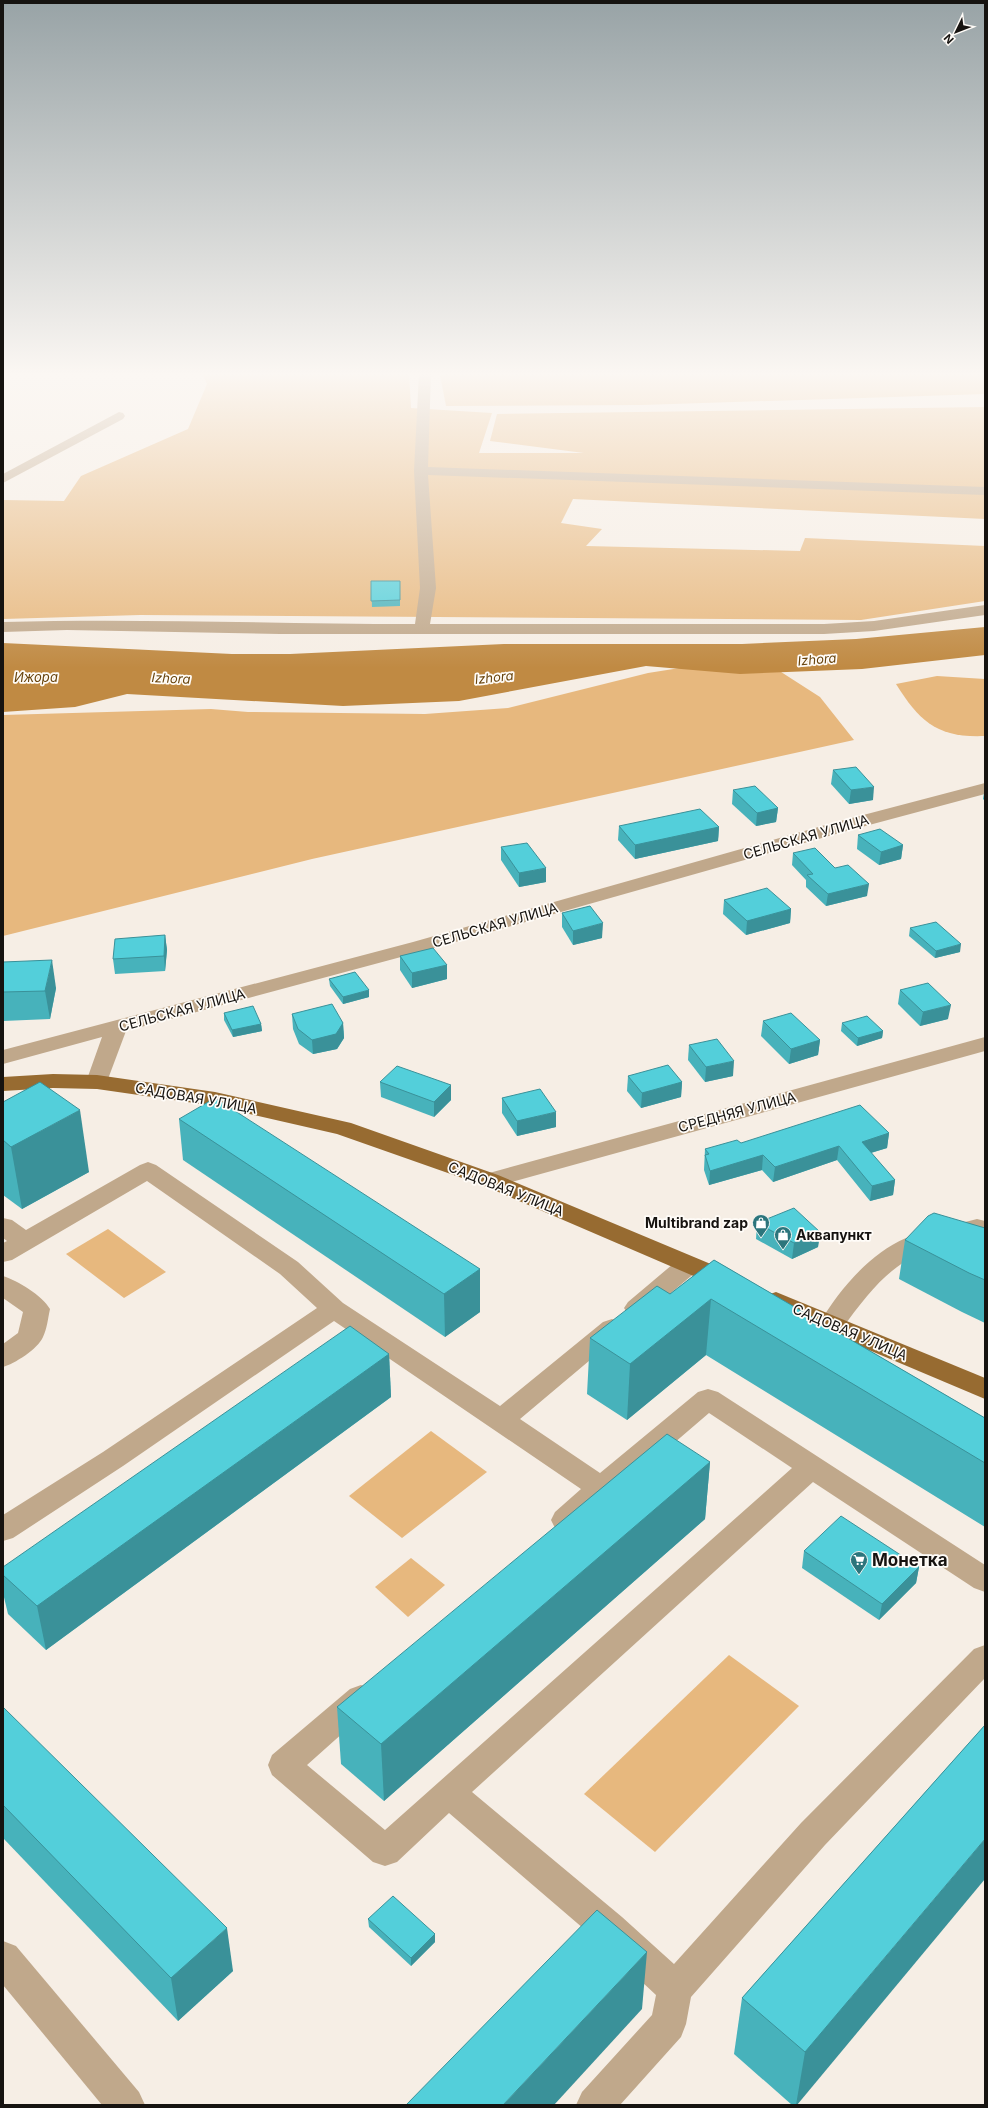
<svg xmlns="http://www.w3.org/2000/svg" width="988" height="2108" viewBox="0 0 988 2108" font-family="Inter,sans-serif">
  <rect width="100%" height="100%" fill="#f6eee5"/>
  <g fill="#e7b87e">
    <path d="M202 373H409L411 408 492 413 479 453H584L490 441 497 414 985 407V519L573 499 561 523 602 529 586 546 800 551 805 538 985 546V601L861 620 140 615 3 619V500L64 501 81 476 188 429 207 384Z"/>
    <path d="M478 373H985V394L642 405 446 406 440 375Z"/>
    <path d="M756 656 820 697 854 740 312 859 3 936V715L211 709 248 712 425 714 508 708 648 673Z"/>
    <path d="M937 676 985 679V736C937 738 920 722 896 684Z"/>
    <path d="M108 1229 166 1272 124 1298 66 1254Z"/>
    <path d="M431 1431 487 1472 402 1538 349 1496Z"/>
    <path d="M411 1558 445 1585 408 1617 375 1587Z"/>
    <path d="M729 1655 799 1706 655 1852 584 1794Z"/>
  </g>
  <path fill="#c08a43" d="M985 627V655L862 669 740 674 646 666 459 701 343 706 127 694 75 707 3 712V643L232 654H290L504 644H742L856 639Z"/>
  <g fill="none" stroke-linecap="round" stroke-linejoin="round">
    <g fill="#c0a88b" fill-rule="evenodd">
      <path d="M419 373H431L428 467 985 487V495L428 475 436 588 430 624H824L874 621 985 605V615L874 631 824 634H280L67 630 3 632V622C140 618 277 624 415 624L420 588 414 471Z"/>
      <path d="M119 412 123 413 125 416 123 419 3 483V474Z"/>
      <path d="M985 783V794L843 832 427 950 126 1031 105 1087 97 1089 89 1087 86 1082 102 1037 3 1064V1050L413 942 829 824Z"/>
      <path d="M985 1037V1051L490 1188 482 1185 478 1180 482 1175Z"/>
      <path d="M148 1162 156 1165 298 1262 343 1303 500 1406 603 1322 612 1319 621 1322 625 1328 621 1334 520 1419 600 1473 698 1392 708 1389 718 1392 985 1565V1592L974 1588 813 1482 472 1792 622 1917 674 1964 801 1823 974 1649 985 1645V1678L825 1845 691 1997 686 2024 681 2037 620 2105H576L582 2092 652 2015 656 1995 598 1941 449 1813 397 1862 385 1866 373 1862 272 1775 268 1765 272 1755 350 1689 361 1685 372 1689 377 1698 372 1707 307 1765 385 1830 792 1468 709 1413 575 1528 565 1531 555 1528 551 1520 555 1512 581 1489 334 1321 123 1466 13 1538 3 1541V1515L103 1452 317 1308 280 1274 147 1181 12 1260 3 1262V1243L7 1241 3 1238V1218L12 1220 26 1230 140 1165Z"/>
      <path d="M977 1219 985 1221V1237C974 1234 963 1239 952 1242 896 1256 874 1285 841 1330L832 1333 823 1330 819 1324C839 1290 869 1254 906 1238 928 1229 954 1225 977 1219Z"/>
      <path d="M688 1257 697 1259 701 1265 697 1271 646 1314 637 1317 628 1314 624 1308 628 1302 679 1259Z"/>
      <path d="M3 1276C18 1281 42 1295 50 1309 48 1318 47 1329 43 1337 38 1349 14 1364 3 1367V1344L18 1333 23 1312 3 1298Z"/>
      <path d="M3 1941 16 1946 139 2092 145 2105H102L3 1985Z"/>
    </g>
    <g fill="#976b31" fill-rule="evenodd">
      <path d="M53 1074 97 1075 215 1092 351 1123 498 1175 737 1275 741 1281 737 1287 728 1290 719 1287 482 1185 337 1134 215 1106 97 1089 53 1088 3 1091V1077Z"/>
      <path d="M776 1292 985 1378V1399L767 1307 763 1301 767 1295Z"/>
    </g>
  </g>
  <g fill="#47b2bb">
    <path d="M371 581H400V606L372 607Z"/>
    <path d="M833 770 873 800 849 804 831 784Z"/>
    <path d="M733 790 778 808 776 822 756 826 732 804Z"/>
    <path d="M984 793H985V801L983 799Z"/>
    <path d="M619 826 719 827 718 841 635 859 618 840Z"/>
    <path d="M858 835 903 845 901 859 879 865 857 849Z"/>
    <path d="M501 847 546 882 519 887 501 860Z"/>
    <path d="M793 853 835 868 867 896 826 906 806 887V880L792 865Z"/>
    <path d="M724 900 791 909 790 923 746 935 723 914Z"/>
    <path d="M562 913 602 938 573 945 562 927Z"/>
    <path d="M910 928 960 952 935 958 909 936Z"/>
    <path d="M165 935 167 950 165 971 115 974 113 959Z"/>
    <path d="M400 956 447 965V979L412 988 400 970Z"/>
    <path d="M3 962 56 988 50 1019 3 1021Z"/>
    <path d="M329 979 369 997 343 1004 330 986Z"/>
    <path d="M900 990 948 1019 920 1026 898 1004Z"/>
    <path d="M224 1013 261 1024 262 1031 233 1037 224 1020Z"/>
    <path d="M292 1014 343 1023 344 1038 337 1049 313 1054 299 1044 293 1029Z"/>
    <path d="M763 1021 820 1040 818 1055 789 1064 761 1036Z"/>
    <path d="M842 1023 883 1031 882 1038 857 1046 841 1031Z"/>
    <path d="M689 1045 733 1076 705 1082 688 1060Z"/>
    <path d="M628 1076 682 1082 681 1097 641 1108 627 1091Z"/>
    <path d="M380 1082 451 1100 434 1117 381 1097Z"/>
    <path d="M502 1098 556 1127 517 1136 502 1113Z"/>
    <path d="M3 1102 89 1172 22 1209 3 1195Z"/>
    <path d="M179 1119 480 1269V1312L445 1337 183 1160Z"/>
    <path d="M889 1133 887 1148 871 1153 895 1180 893 1195 870 1201 837 1160 773 1182 762 1170 709 1185 704 1170 705 1149 741 1143Z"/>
    <path d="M757 1223 820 1232 818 1247 792 1259 756 1239Z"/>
    <path d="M985 1228V1323L962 1312 899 1279 905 1240Z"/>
    <path d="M714 1260 985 1418V1527L706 1355 627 1420 587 1394 590 1338 670 1294Z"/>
    <path d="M389 1354 391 1397 46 1650 8 1614 3 1593V1567Z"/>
    <path d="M710 1462 705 1519 384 1801 341 1764 337 1707Z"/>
    <path d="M804 1551 919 1567 916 1583 879 1620 802 1568Z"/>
    <path d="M3 1707 233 1971 178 2021 3 1838Z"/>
    <path d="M985 1725 797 2105H792L734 2054 742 1998Z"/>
    <path d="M368 1919 435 1934V1942L411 1966 369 1927Z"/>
  </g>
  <g fill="#3a9199">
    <path d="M874 787 873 800 849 804 851 790Z"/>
    <path d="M778 808 776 822 756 826 757 813Z"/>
    <path d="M719 827 718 841 635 859V845Z"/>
    <path d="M903 845 901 859 879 865 881 852Z"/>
    <path d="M546 868V882L519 887V873Z"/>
    <path d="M869 884 867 896 826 906 828 894Z"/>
    <path d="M791 909 790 923 746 935 747 921Z"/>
    <path d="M603 923 602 938 573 945V931Z"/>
    <path d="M165 935 167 950 165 971 164 956Z"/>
    <path d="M961 944 960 952 935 958 936 951Z"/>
    <path d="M52 960 56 988 50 1019 45 991Z"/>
    <path d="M447 965V979L412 988V973Z"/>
    <path d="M369 990V997L343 1004V997Z"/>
    <path d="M951 1005 948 1019 920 1026 923 1012Z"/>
    <path d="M343 1023 344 1038 337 1049 313 1054 312 1040Z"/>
    <path d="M261 1024 262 1031 233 1037 232 1030Z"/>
    <path d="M883 1031 882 1038 857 1046 858 1038Z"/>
    <path d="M820 1040 818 1055 789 1064 791 1049Z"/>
    <path d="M734 1061 733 1076 705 1082 706 1067Z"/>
    <path d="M682 1082 681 1097 641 1108 642 1093Z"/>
    <path d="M451 1085V1100L434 1117V1102Z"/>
    <path d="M80 1110 89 1172 22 1209 11 1147Z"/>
    <path d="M556 1112V1127L517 1136V1121Z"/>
    <path d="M889 1133 887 1148 860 1156 862 1142Z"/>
    <path d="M839 1146 837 1160 773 1182 775 1167Z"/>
    <path d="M763 1155 762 1170 709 1185 710 1171Z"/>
    <path d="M895 1180 893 1195 870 1201 872 1186Z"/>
    <path d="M820 1232 818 1247 792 1259 794 1243Z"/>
    <path d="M480 1269V1312L445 1337 444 1294Z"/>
    <path d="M711 1299 706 1355 627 1420 630 1364Z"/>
    <path d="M389 1354 391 1397 46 1650 37 1606Z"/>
    <path d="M710 1462 705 1519 384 1801 381 1744Z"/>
    <path d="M919 1567 916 1583 879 1620 882 1604Z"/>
    <path d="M985 1839V1879L797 2105H796L805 2052Z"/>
    <path d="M227 1928 233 1971 178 2021 171 1978Z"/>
    <path d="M435 1934V1942L411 1966V1958Z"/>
    <path d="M647 1952 642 2009 554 2105H503Z"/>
  </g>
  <g fill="#53cfda" stroke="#3a9199">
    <path d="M371 581H400V600L371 601Z"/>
    <path d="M856 767 874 787 851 790 833 770Z"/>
    <path d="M755 786 778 808 757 813 733 790Z"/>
    <path d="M700 809 719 827 635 845 619 826Z"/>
    <path d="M880 829 903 845 881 852 858 835Z"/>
    <path d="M527 843 546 868 519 873 501 847Z"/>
    <path d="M815 848 835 868 848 865 869 884 828 894 807 875 813 874 793 853Z"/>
    <path d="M767 888 791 909 747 921 724 900Z"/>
    <path d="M590 906 603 923 573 931 562 913Z"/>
    <path d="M936 922 961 944 936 951 910 928Z"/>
    <path d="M165 935 164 956 113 959 115 939Z"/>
    <path d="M433 948 447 965 412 973 400 956Z"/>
    <path d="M52 960 45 991 3 992V962Z"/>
    <path d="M355 972 369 990 343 997 329 979Z"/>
    <path d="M928 983 951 1005 923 1012 900 990Z"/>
    <path d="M332 1004 343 1023 336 1034 312 1040 298 1029 292 1014Z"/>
    <path d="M253 1006 261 1024 232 1030 224 1013Z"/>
    <path d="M791 1013 820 1040 791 1049 763 1021Z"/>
    <path d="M867 1016 883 1031 858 1038 842 1023Z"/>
    <path d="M717 1039 734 1061 706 1067 689 1045Z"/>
    <path d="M668 1065 682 1082 642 1093 628 1076Z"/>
    <path d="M397 1066 451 1085 434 1102 380 1082Z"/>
    <path d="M40 1082 80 1110 11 1147 3 1140V1102Z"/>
    <path d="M540 1089 556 1112 517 1121 502 1098Z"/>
    <path d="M215 1098 480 1269 444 1294 179 1119Z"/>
    <path d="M860 1105 889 1133 862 1142 895 1180 872 1186 839 1146 775 1167 763 1155 710 1171 705 1155 709 1154 705 1149 737 1140 741 1143Z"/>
    <path d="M794 1208 820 1232 794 1243 757 1223Z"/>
    <path d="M934 1213 985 1228V1280L969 1273 905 1240 928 1216Z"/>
    <path d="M714 1260 985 1418V1463L711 1299 630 1364 590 1338 657 1286 670 1294Z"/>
    <path d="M350 1326 389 1354 37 1606 3 1575V1567Z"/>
    <path d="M667 1434 710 1462 381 1744 337 1707Z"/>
    <path d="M841 1516 919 1567 882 1604 804 1551Z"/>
    <path d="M3 1707 227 1928 171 1978 3 1805Z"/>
    <path d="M985 1725V1839L805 2052 742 1998Z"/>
    <path d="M393 1896 435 1934 411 1958 368 1919Z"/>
    <path d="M597 1910 647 1952 503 2105H406Z"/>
  </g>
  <linearGradient id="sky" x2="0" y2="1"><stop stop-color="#98a3a6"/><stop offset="0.56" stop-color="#fbf7f3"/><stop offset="1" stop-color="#fbf7f3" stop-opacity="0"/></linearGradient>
  <rect width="988" height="668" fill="url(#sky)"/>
  <defs>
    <symbol id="shop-pin" viewBox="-11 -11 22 30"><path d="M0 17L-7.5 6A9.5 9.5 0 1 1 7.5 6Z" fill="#2c757c" stroke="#fffcf8"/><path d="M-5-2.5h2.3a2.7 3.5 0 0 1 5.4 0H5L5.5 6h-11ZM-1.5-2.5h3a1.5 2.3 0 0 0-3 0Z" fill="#fff"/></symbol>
    <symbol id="supermarket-pin" viewBox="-11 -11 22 30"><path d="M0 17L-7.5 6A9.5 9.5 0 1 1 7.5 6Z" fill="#2c757c" stroke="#fffcf8"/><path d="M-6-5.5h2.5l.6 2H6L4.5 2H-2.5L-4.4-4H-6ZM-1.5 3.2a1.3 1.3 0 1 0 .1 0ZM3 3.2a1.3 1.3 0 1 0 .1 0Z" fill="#fff"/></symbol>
  </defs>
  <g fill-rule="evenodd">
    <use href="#shop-pin" x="751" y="1213" width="20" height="27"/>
    <use href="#shop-pin" x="773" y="1225" width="20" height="27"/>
    <use href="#supermarket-pin" x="849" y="1550" width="20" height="27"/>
  </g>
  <g text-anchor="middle" stroke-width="3.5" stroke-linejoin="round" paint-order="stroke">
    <g font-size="13" font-style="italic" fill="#69440d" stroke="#fffcf8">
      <text transform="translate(817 659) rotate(-5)" y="5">Izhora</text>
      <text x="36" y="682">Ижора</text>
      <text transform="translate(494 677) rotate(-6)" y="5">Izhora</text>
      <text transform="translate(171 678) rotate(3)" y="5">Izhora</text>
    </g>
    <g font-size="14" fill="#161310" stroke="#fffcf8">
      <text transform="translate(806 837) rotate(-16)" y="5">СЕЛЬСКАЯ УЛИЦА</text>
      <text transform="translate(495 925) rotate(-16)" y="5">СЕЛЬСКАЯ УЛИЦА</text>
      <text transform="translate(182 1010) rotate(-15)" y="5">СЕЛЬСКАЯ УЛИЦА</text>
      <text transform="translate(196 1098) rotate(10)" y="5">САДОВАЯ УЛИЦА</text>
      <text transform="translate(737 1112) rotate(-15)" y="5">СРЕДНЯЯ УЛИЦА</text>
      <text transform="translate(506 1189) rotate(22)" y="5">САДОВАЯ УЛИЦА</text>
      <text transform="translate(850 1332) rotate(23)" y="5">САДОВАЯ УЛИЦА</text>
    </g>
    <g font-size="14" font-weight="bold" fill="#161310" stroke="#fffcf8" text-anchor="end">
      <text x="748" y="1228">Multibrand zap</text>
      <text x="796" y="1240" text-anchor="start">Аквапункт</text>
    </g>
    <g font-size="17" font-weight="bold" fill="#161310" stroke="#fffcf8" text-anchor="start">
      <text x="872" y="1566">Монетка</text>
    </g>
  </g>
  <rect width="988" height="2108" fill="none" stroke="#161310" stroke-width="8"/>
  <g transform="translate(956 32) rotate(227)" stroke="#fffcf8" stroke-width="3" paint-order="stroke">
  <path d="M0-3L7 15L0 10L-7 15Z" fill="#161310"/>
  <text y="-6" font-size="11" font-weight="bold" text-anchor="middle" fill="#161310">N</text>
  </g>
</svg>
